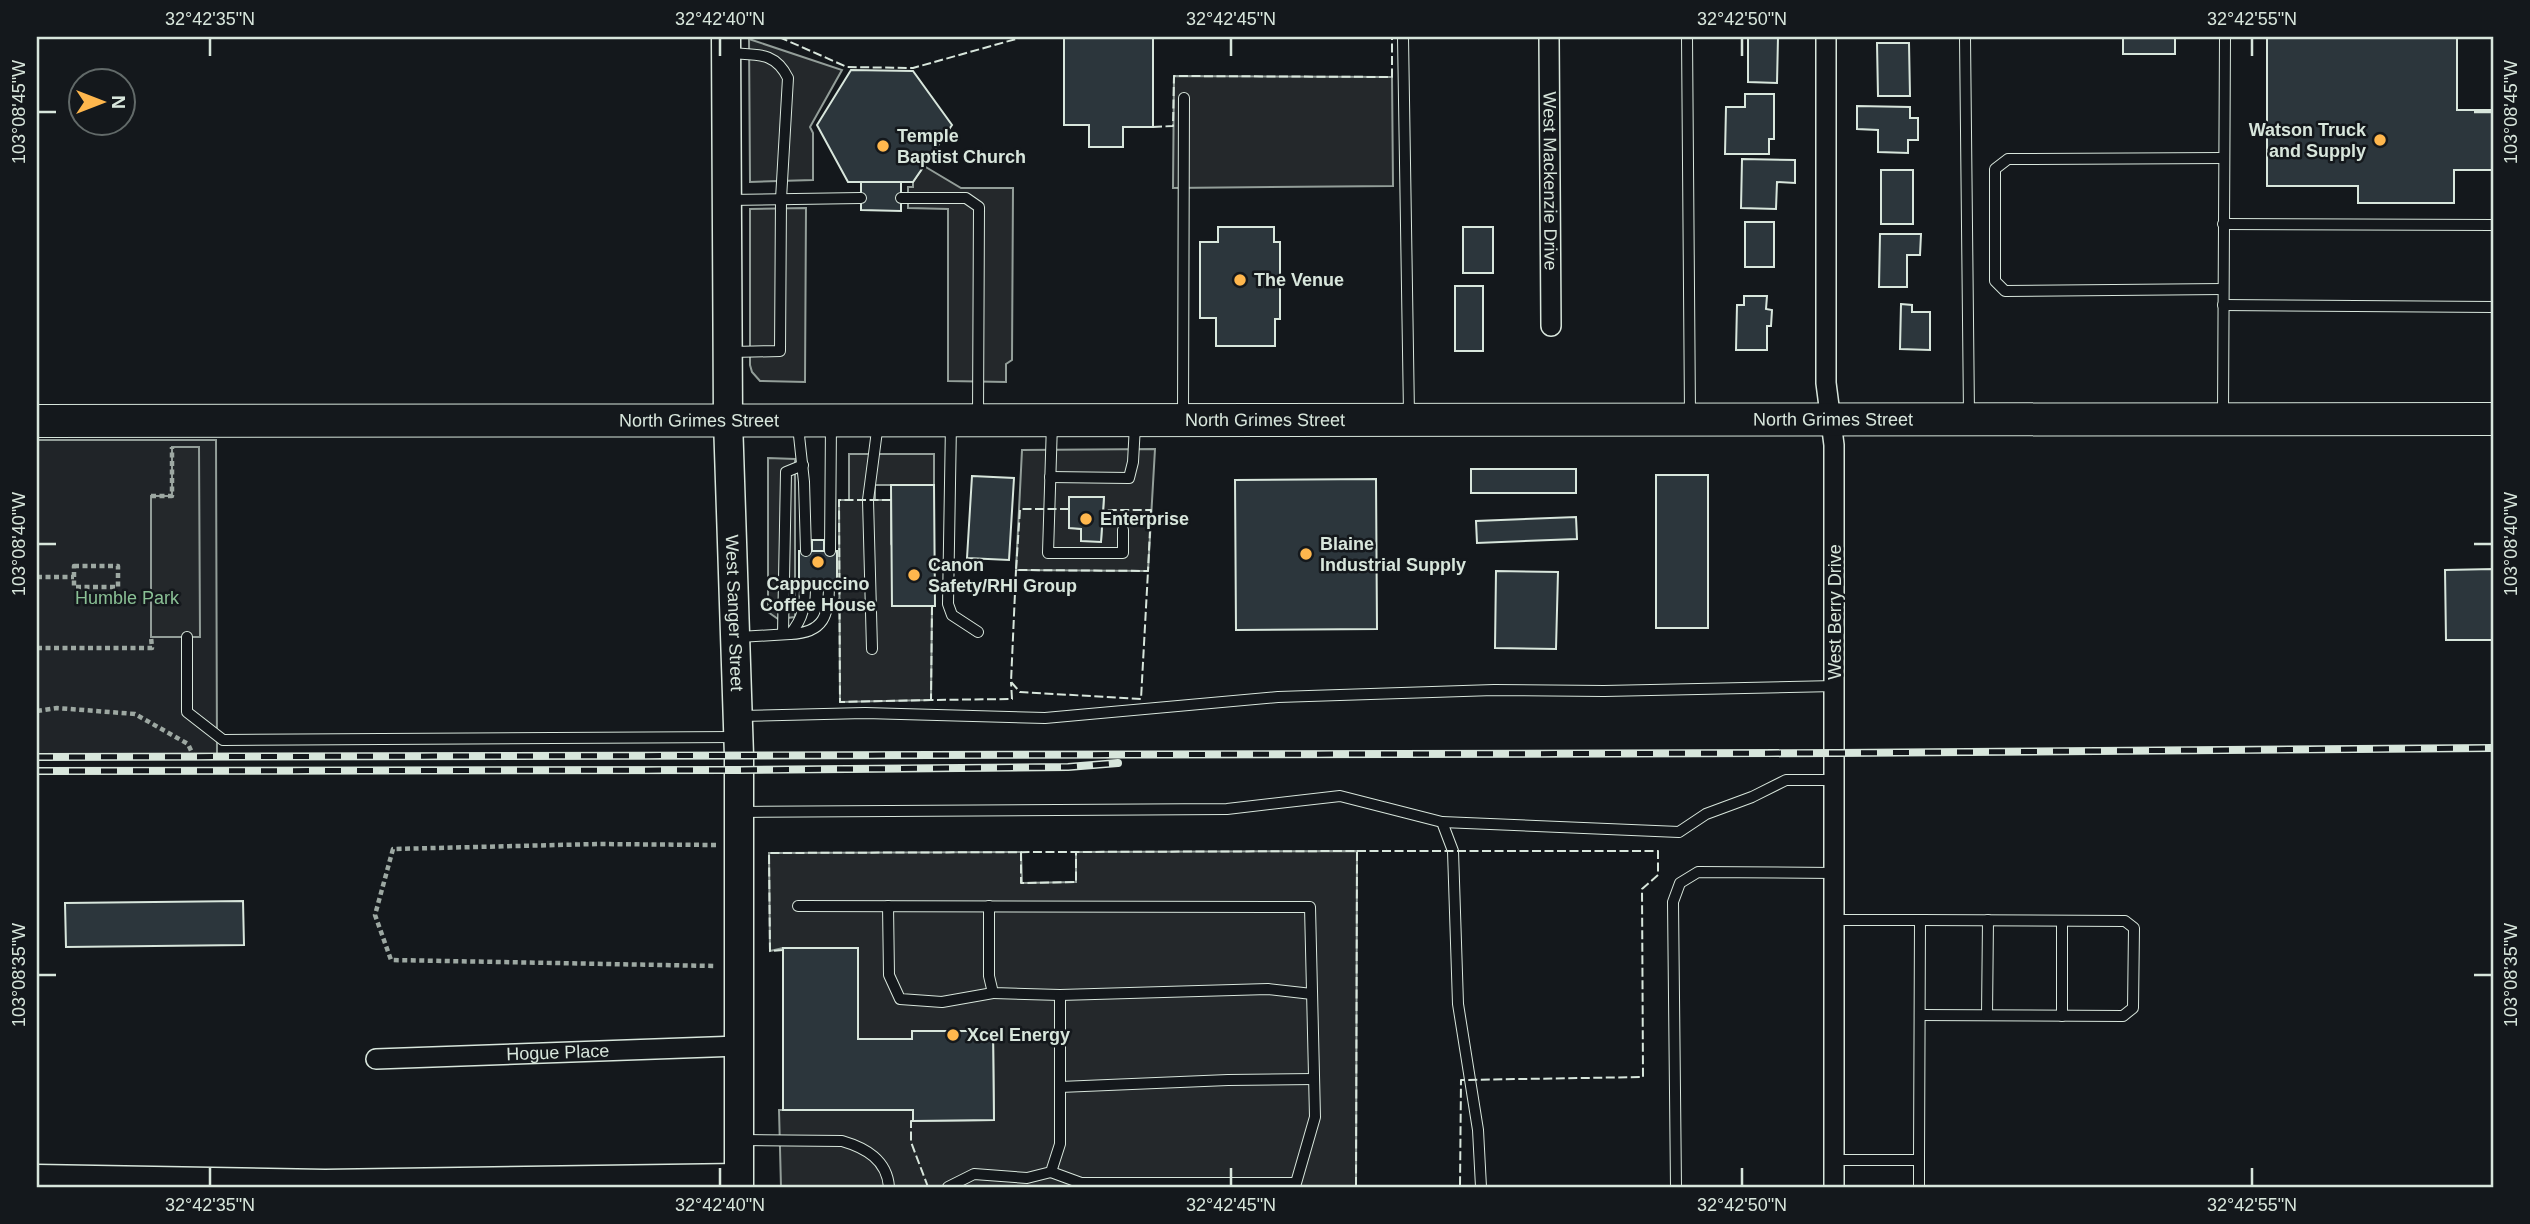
<svg xmlns="http://www.w3.org/2000/svg" width="2530" height="1224" viewBox="0 0 2530 1224" font-family="Arial,sans-serif">
  <rect width="100%" height="100%" fill="#14181c"/>
  <path fill="#202428" stroke="#939e99" stroke-width="2" d="M37 440H216L217 757H37Z"/>
  <g fill="#24282b" stroke="#939e99" stroke-width="2" fill-rule="evenodd">
    <path d="M749 39 842 70 810 127 813 133V180L750 182Z"/>
    <path d="M1174 76 1392 77 1393 186 1173 188Z"/>
    <path d="M924 166 961 188H1013L1012 360 1006 364V382L948 381V209L908 208V187H913V182Z"/>
    <path d="M806 208 805 382 760 381 752 372 750 365V209Z"/>
    <path d="M172 447H199L200 637H151V496H172Z"/>
    <path d="M1155 449 1148 571 1016 570 1022 450ZM1069 497 1104 498 1101 541H1081V529L1069 527Z"/>
    <path d="M849 454H934V485H875V500H891V544L932 606 931 700 840 702 839 500H849Z"/>
    <path d="M768 458 795 459V617L778 619 768 612Z"/>
    <path d="M1357 851 1356 1187H781L779 1110H913V1121L994 1120 993 1032 912 1039H858V949L783 948 770 951 769 853 1021 852 1022 883 1076 882V852Z"/>
  </g>
  <g fill="#2c363c" stroke="#d8e6dc" stroke-width="2">
    <path d="M1064 37H1153V127H1123V147H1089V125H1064Z"/>
    <path d="M1748 37H1778L1777 83 1748 82Z"/>
    <rect x="2123" y="37" width="52" height="17"/>
    <path d="M2267 37H2457V110H2493V170H2454V203H2358V186H2267Z"/>
    <path d="M1877 43H1909L1910 96H1878Z"/>
    <path d="M851 70 913 71 952 125 913 182H848L817 125Z"/>
    <path d="M1745 94H1774V139H1769V154H1725L1726 107H1745Z"/>
    <path d="M1857 106 1910 107V118H1918V140H1908V153L1878 152V130L1857 129Z"/>
    <path d="M1742 159 1795 160V183L1777 182 1776 209 1741 208Z"/>
    <rect x="1881" y="170" width="32" height="54"/>
    <path d="M861 182H901V211L861 210Z"/>
    <rect x="1745" y="222" width="29" height="45"/>
    <path d="M1218 227H1274V242H1280V319H1275V346H1216V318H1200V242H1218Z"/>
    <rect x="1463" y="227" width="30" height="46"/>
    <path d="M1880 234H1921L1920 255H1907V287H1879Z"/>
    <rect x="1455" y="286" width="28" height="65"/>
    <path d="M1744 296H1767L1766 309 1772 310 1771 326H1767V350H1736L1737 305H1744Z"/>
    <path d="M1901 304 1912 305V312H1930V350L1900 349Z"/>
    <rect x="1471" y="469" width="105" height="24"/>
    <rect x="1656" y="475" width="52" height="153"/>
    <path d="M972 476 1014 478 1009 560 967 558Z"/>
    <path d="M1376 479 1377 629 1236 630 1235 480Z"/>
    <path d="M891 485H934L935 606H892Z"/>
    <path d="M1069 497H1104L1101 542 1081 541V529L1069 528Z"/>
    <path d="M1576 517 1577 539 1477 543 1476 521Z"/>
    <rect x="812" y="540" width="12" height="44"/>
    <rect x="799" y="551" width="38" height="34"/>
    <path d="M2493 569V640H2446L2445 570Z"/>
    <path d="M1496 571 1558 572 1556 649 1495 648Z"/>
    <path d="M243 901 244 945 66 947 65 903Z"/>
    <path d="M783 948H858V1039H912V1031H993L994 1120 913 1121V1110H783Z"/>
  </g>
  <g fill="none" stroke-linecap="round" stroke-linejoin="round">
    <defs>
      <g id="service">
        <path d="M1403 37 1409 414"/>
        <path d="M1687 37 1690 414"/>
        <path d="M1965 37 1969 414"/>
        <path d="M730 53C756 55 775 51 788 78L781 199 780 351 732 352"/>
        <path d="M901 198H966L979 207 978 416"/>
        <path d="M727 200 861 198"/>
        <path d="M2223 224 2493 225"/>
        <path d="M2223 289 2005 291 1995 281V169L2008 159 2223 158"/>
        <path d="M2223 305 2493 307"/>
        <path d="M2223 414 2225 37"/>
        <path d="M1183 415 1184 98"/>
        <path d="M951 423 948 604 952 615 978 632"/>
        <path d="M1052 423 1048 553H1123V530"/>
        <path d="M798 426 804 482 806 551"/>
        <path d="M1050 477 1129 478 1133 462 1135 425"/>
        <path d="M830 551 831 423"/>
        <path d="M783 634 786 472 803 465"/>
        <path d="M790 634C824 633 829 615 829 585"/>
        <path d="M187 637V712L223 740 735 737"/>
        <path d="M739 637 790 634C804 618 805 605 805 585"/>
        <path d="M872 649 868 500 878 423"/>
        <path d="M741 716 865 713 1045 718 1278 697 1494 690 1604 691 1835 686"/>
        <path d="M741 812 1227 809 1340 796 1442 822 1453 851 1458 1004 1478 1130 1481 1187"/>
        <path d="M1442 822 1679 832 1706 814 1752 797 1786 780H1835"/>
        <path d="M798 906 1310 907 1315 1117 1296 1183H1081L1051 1172"/>
        <path d="M888 906 889 975 900 999 942 1002 993 993"/>
        <path d="M989 906V976L993 993 1060 995 1268 989 1312 994"/>
        <path d="M1834 920H1920L1919 1160H1834"/>
        <path d="M1920 1015 2123 1016 2133 1008 2134 928 2125 921 1920 920"/>
        <path d="M1987 1015 1988 920"/>
        <path d="M2062 1016V921"/>
        <path d="M1060 1087 1228 1080 1314 1079"/>
        <path d="M743 1140 842 1141C866 1148 887 1160 889 1187"/>
        <path d="M1919 1160V1187"/>
        <path d="M948 1187 974 1174 1027 1178 1051 1172 1060 1144V995"/>
        <path d="M1676 1187 1673 902 1680 883 1698 872 1834 873"/>
      </g>
      <g id="minor">
        <path id="s1" d="M1549 37 1551 326"/>
        <path d="M1826 37V383L1834 445V1187"/>
        <path id="s2" d="M376 1059 739 1046"/>
      </g>
      <path id="tertiary" d="M37 1177 325 1182 739 1176"/>
      <g id="secondary">
        <path id="s3" d="M726 37 728 420 739 756V1187"/>
      </g>
      <g id="primary">
        <path id="s4" d="M37 421 2493 419"/>
      </g>
    </defs>
    <use href="#service" stroke="#d8e6dc" stroke-width="12"/>
    <use href="#minor" stroke="#d8e6dc" stroke-width="22"/>
    <use href="#tertiary" stroke="#d8e6dc" stroke-width="27"/>
    <use href="#secondary" stroke="#d8e6dc" stroke-width="31"/>
    <use href="#primary" stroke="#d8e6dc" stroke-width="34"/>
    <g stroke="#9da8a2" stroke-width="4.5" stroke-dasharray="5 3.5" stroke-linecap="butt">
      <path d="M151 496H172V447"/>
      <rect x="74" y="566" width="44" height="21"/>
      <path d="M37 577H74"/>
      <path d="M37 648H152L151 637"/>
      <path d="M37 711 57 708 135 714 188 744 194 757"/>
      <path d="M716 845 598 844 393 849 375 915 391 960 716 966"/>
    </g>
    <use href="#service" stroke="#14181c" stroke-width="10"/>
    <use href="#minor" stroke="#14181c" stroke-width="19"/>
    <use href="#tertiary" stroke="#14181c" stroke-width="24"/>
    <use href="#secondary" stroke="#14181c" stroke-width="28"/>
    <use href="#primary" stroke="#14181c" stroke-width="32"/>
    <defs>
      <g id="rail">
        <path d="M37 757 1836 753 2493 748"/>
        <path d="M37 771 738 770 1068 767 1118 763"/>
      </g>
    </defs>
    <use href="#rail" stroke="#d8e6dc" stroke-width="8"/>
    <use href="#rail" stroke="#14181c" stroke-width="5" stroke-dasharray="16" stroke-linecap="butt"/>
    <g stroke="#d8e6dc" stroke-width="2" stroke-dasharray="9 3.5" stroke-linecap="butt">
      <path d="M779 37 847 67 913 68 1023 37"/>
      <path d="M1153 127 1173 126 1174 76 1392 77V37"/>
      <path d="M891 500H839L840 702 931 700"/>
      <path d="M1069 509H1020L1016 570 1148 571 1151 510H1104"/>
      <path d="M1016 570 1011 682 1020 692 1141 699 1148 571"/>
      <path d="M932 606 931 700 1012 699 1011 682"/>
      <path d="M1357 851H1658V875L1642 889 1643 1077 1461 1080 1460 1187"/>
      <path d="M1021 852V883L1076 882V852"/>
      <path d="M783 950 770 951 769 853 1357 851 1356 1187"/>
      <path d="M913 1121H911V1142L928 1187"/>
    </g>
  </g>
  <path fill="none" stroke="#d8e6dc" stroke-width="2.5" d="M210 38V56M720 38V56M1231 38V56M1742 38V56M2252 38V56M38 112H56M2474 112H2492M38 544H56M2474 544H2492M38 975H56M2474 975H2492M210 1168V1186M720 1168V1186M1231 1168V1186M1742 1168V1186M2252 1168V1186"/>
  <g fill="#ffb74d" stroke="#14181c" stroke-width="2.5">
    <circle cx="2380" cy="140" r="7"/>
    <circle cx="883" cy="146" r="7"/>
    <circle cx="1240" cy="280" r="7"/>
    <circle cx="1086" cy="519" r="7"/>
    <circle cx="1306" cy="554" r="7"/>
    <circle cx="818" cy="562" r="7"/>
    <circle cx="914" cy="575" r="7"/>
    <circle cx="953" cy="1035" r="7"/>
  </g>
  <g text-anchor="middle" stroke-width="5" stroke-linejoin="round" paint-order="stroke">
    <g font-size="18" font-weight="bold" fill="#d8e6dc" stroke="#14181c" text-anchor="start">
      <text x="2366" y="136" text-anchor="end">Watson Truck<tspan x="2366" dy="21">and Supply</tspan></text>
      <text x="897" y="142">Temple<tspan x="897" dy="21">Baptist Church</tspan></text>
      <text x="1254" y="286">The Venue</text>
      <text x="1100" y="525">Enterprise</text>
      <text x="1320" y="550">Blaine<tspan x="1320" dy="21">Industrial Supply</tspan></text>
      <text x="928" y="571">Canon<tspan x="928" dy="21">Safety/RHI Group</tspan></text>
      <text x="818" y="590" text-anchor="middle">Cappuccino<tspan x="818" dy="21">Coffee House</tspan></text>
      <text x="967" y="1041">Xcel Energy</text>
    </g>
    <g font-size="18" fill="#d8e6dc" stroke="#14181c">
      <text dy="6" stroke="none"><textPath href="#s1" startOffset="144">West Mackenzie Drive</textPath></text>
      <text dy="6" stroke="none"><textPath href="#s4" startOffset="1796">North Grimes Street</textPath></text>
      <text dy="6" stroke="none"><textPath href="#s4" startOffset="1228">North Grimes Street</textPath></text>
      <text dy="6" stroke="none"><textPath href="#s4" startOffset="662">North Grimes Street</textPath></text>
      <text dy="6" stroke="none"><textPath href="#s3" startOffset="576">West Sanger Street</textPath></text>
      <text transform="translate(1835 612) rotate(-90)" y="6">West Berry Drive</text>
      <text dy="6" stroke="none"><textPath href="#s2" startOffset="182">Hogue Place</textPath></text>
    </g>
    <g font-size="18" fill="#8ac095" stroke="#14181c">
      <text x="127" y="604">Humble Park</text>
    </g>
  </g>
  <rect width="2530" height="1224" fill="none" stroke="#14181c" stroke-width="77"/>
  <g transform="translate(102 102) rotate(90)"><circle r="33" fill="#14181c" stroke="#626a69" stroke-width="2"/>
  <path d="M0-5L12 26L0 18L-12 26Z" fill="#ffb74d"/>
  <text y="-10" font-size="19" font-weight="bold" text-anchor="middle" fill="#d8e6dc">N</text>
  </g>
  <rect x="38" y="38" width="2454" height="1148" fill="none" stroke="#d8e6dc" stroke-width="2.5"/>
  <g font-size="18" text-anchor="middle" fill="#d8e6dc">
    <text x="210" y="25">32°42'35"N</text>
    <text x="720" y="25">32°42'40"N</text>
    <text x="1231" y="25">32°42'45"N</text>
    <text x="1742" y="25">32°42'50"N</text>
    <text x="2252" y="25">32°42'55"N</text>
    <text transform="translate(2511 112) rotate(-90)" y="6">103°08'45"W</text>
    <text transform="translate(19 112) rotate(-90)" y="6">103°08'45"W</text>
    <text transform="translate(2511 544) rotate(-90)" y="6">103°08'40"W</text>
    <text transform="translate(19 544) rotate(-90)" y="6">103°08'40"W</text>
    <text transform="translate(2511 975) rotate(-90)" y="6">103°08'35"W</text>
    <text transform="translate(19 975) rotate(-90)" y="6">103°08'35"W</text>
    <text x="210" y="1211">32°42'35"N</text>
    <text x="720" y="1211">32°42'40"N</text>
    <text x="1231" y="1211">32°42'45"N</text>
    <text x="1742" y="1211">32°42'50"N</text>
    <text x="2252" y="1211">32°42'55"N</text>
  </g>
</svg>
